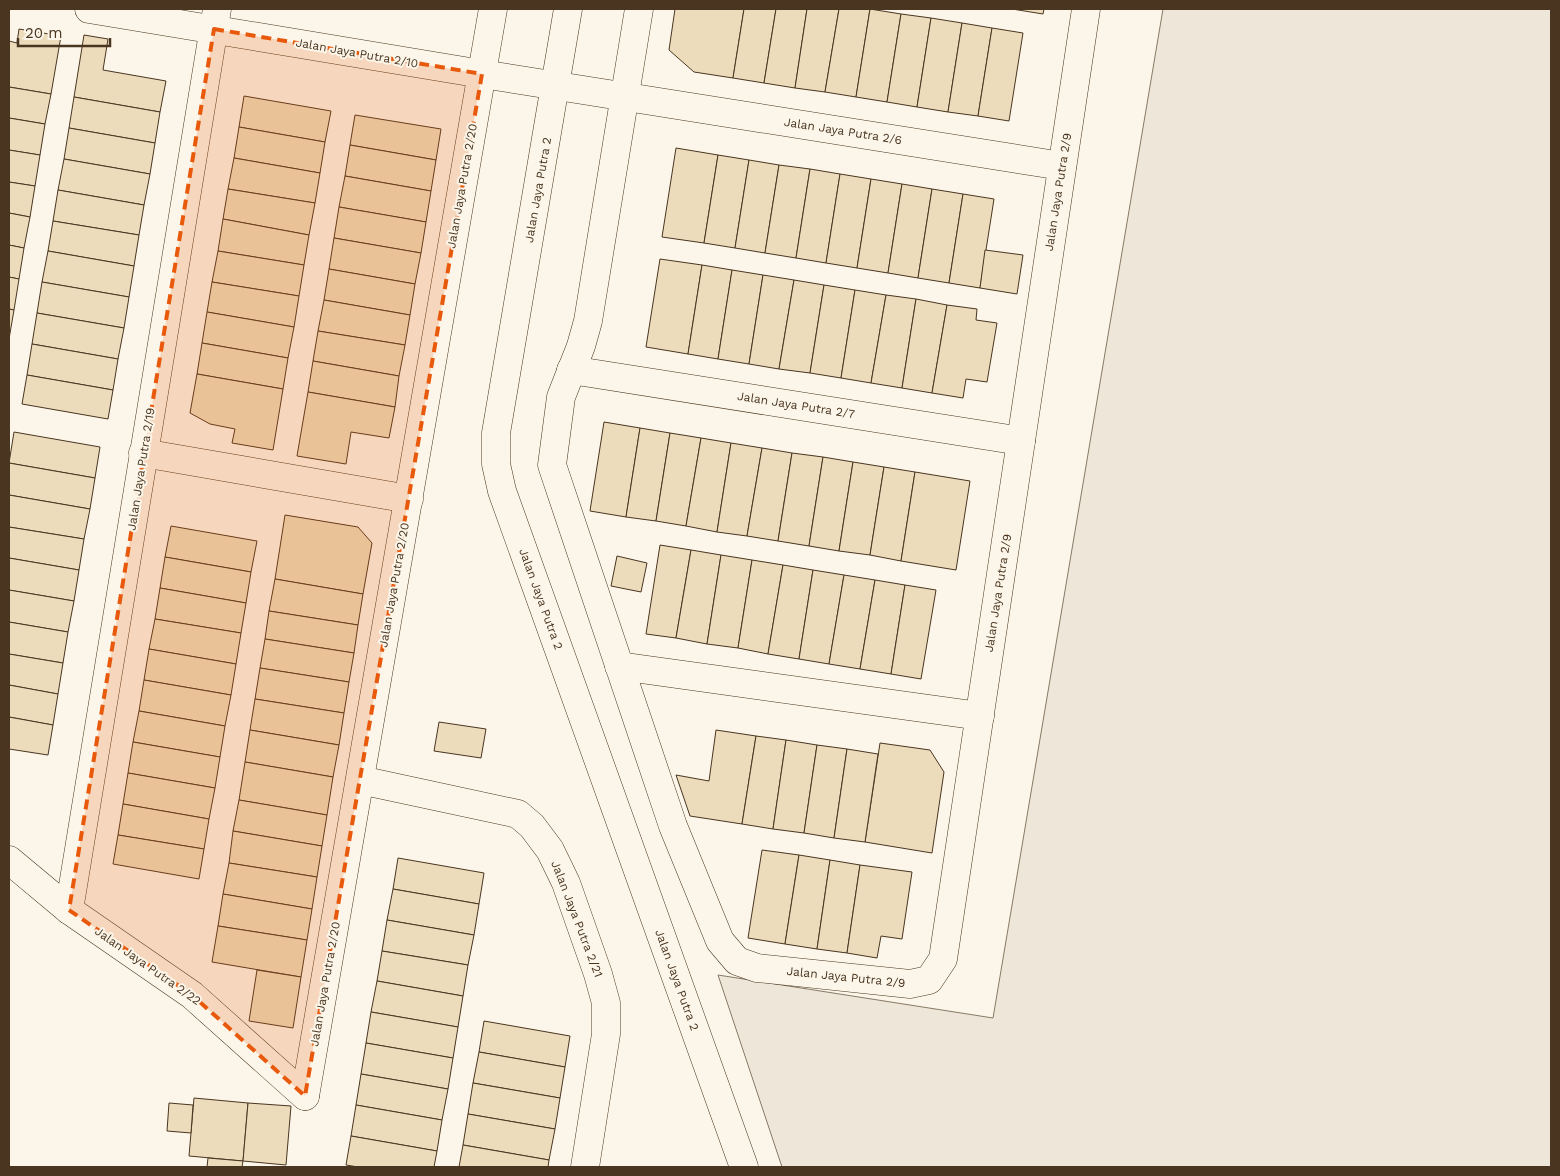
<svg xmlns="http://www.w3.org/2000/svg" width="1560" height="1176" viewBox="0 0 1560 1176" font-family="'Work Sans',sans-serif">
  <rect width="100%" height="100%" fill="#fbf6e9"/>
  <path fill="#ede6d9" stroke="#887966" d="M1163 9H1551V1167H782L718 975 993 1018Z"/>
  <g fill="#ecdcbc" stroke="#4a3520">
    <path d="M675 9H744L733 78 694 72 669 50Z"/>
    <path d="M744 9H776L764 83 733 78Z"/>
    <path d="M776 9H807L795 88 764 83Z"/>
    <path d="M807 9H839L825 92 795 88Z"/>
    <path d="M839 9H870L856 97 825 92Z"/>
    <path d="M870 9 901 14 887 102 856 97Z"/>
    <path d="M1012 9H1044L1043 14Z"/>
    <path d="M901 14 931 18 917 107 887 102Z"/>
    <path d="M931 18 962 23 948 112 917 107Z"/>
    <path d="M962 23 992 28 978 116 948 112Z"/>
    <path d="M992 28 1023 33 1009 121 978 116Z"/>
    <path d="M19 29 61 36 51 94 9 87V41L17 43Z"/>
    <path d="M84 35 108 39 103 70 166 81 160 112 74 97Z"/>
    <path d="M9 87 51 94 45 124 9 118Z"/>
    <path d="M244 96 331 111 325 142 239 127Z"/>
    <path d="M74 97 160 112 155 143 69 128Z"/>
    <path d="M355 115 441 129 436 160 350 145Z"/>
    <path d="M9 118 45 124 40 155 9 150Z"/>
    <path d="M239 127 325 142 320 173 234 158Z"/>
    <path d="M69 128 155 143 150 174 64 159Z"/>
    <path d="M350 145 436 160 431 191 345 176Z"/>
    <path d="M676 148 718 155 704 243 662 237Z"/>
    <path d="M9 150 40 155 35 186 9 182Z"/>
    <path d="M718 155 749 160 735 248 704 243Z"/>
    <path d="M234 158 320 173 315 203 228 189Z"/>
    <path d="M64 159 150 174 144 205 58 190Z"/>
    <path d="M749 160 779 165 765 253 735 248Z"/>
    <path d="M779 165 810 169 796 258 765 253Z"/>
    <path d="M810 169 840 174 826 263 796 258Z"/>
    <path d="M840 174 871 179 857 268 826 263Z"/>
    <path d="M345 176 431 191 426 222 339 207Z"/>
    <path d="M871 179 902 184 888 273 857 268Z"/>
    <path d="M9 182 35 186 30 217 9 213Z"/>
    <path d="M902 184 932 189 918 278 888 273Z"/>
    <path d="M228 189 315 203 309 235 223 219Z"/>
    <path d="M932 189 963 194 949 283 918 278Z"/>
    <path d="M58 190 144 205 139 235 53 221Z"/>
    <path d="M963 194 994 199 980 288 949 283Z"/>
    <path d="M339 207 426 222 421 253 334 238Z"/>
    <path d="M9 213 30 217 24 248 9 245Z"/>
    <path d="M223 219 309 235 304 265 218 251Z"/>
    <path d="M53 221 139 235 134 266 48 251Z"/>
    <path d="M334 238 421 253 415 284 329 269Z"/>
    <path d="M9 245 24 248 19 279 9 277Z"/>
    <path d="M985 250 1023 255 1017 294 980 288Z"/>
    <path d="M48 251 134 266 129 297 42 282Z"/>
    <path d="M218 251 304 265 299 296 212 282Z"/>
    <path d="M660 259 702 265 688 354 646 347Z"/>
    <path d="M702 265 732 270 718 359 688 354Z"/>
    <path d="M329 269 415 284 410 315 324 300Z"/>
    <path d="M732 270 763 275 749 364 718 359Z"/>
    <path d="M763 275 794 280 779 369 749 364Z"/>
    <path d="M9 277 19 279 14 310 9 309Z"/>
    <path d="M794 280 824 285 810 373 779 369Z"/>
    <path d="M42 282 129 297 124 328 37 313Z"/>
    <path d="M212 282 299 296 294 327 207 312Z"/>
    <path d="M824 285 855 290 841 378 810 373Z"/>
    <path d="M855 290 886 295 871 383 841 378Z"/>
    <path d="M886 295 916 299 902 388 871 383Z"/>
    <path d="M916 299 947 305 932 393 902 388Z"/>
    <path d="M324 300 410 315 405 345 318 331Z"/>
    <path d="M947 305 977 309 976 320 997 323 987 382 966 379 963 398 932 393Z"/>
    <path d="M9 309 14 310 9 339Z"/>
    <path d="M207 312 294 327 288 358 202 343Z"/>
    <path d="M37 313 124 328 118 359 32 344Z"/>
    <path d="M318 331 405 345 399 376 313 361Z"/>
    <path d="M202 343 288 358 283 389 197 374Z"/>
    <path d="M32 344 118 359 113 390 27 375Z"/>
    <path d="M313 361 399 376 395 407 308 392Z"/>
    <path d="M197 374 283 389 273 450 232 443 235 429 210 424 190 413Z"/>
    <path d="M27 375 113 390 108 419 22 404Z"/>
    <path d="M308 392 395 407 389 438 351 432 346 464 297 456Z"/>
    <path d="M604 422 640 428 626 517 590 511Z"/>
    <path d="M640 428 670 433 656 521 626 517Z"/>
    <path d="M14 432 100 447 95 478 9 463Z"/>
    <path d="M670 433 701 438 686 526 656 521Z"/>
    <path d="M701 438 731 443 717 532 686 526Z"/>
    <path d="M731 443 762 448 747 536 717 532Z"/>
    <path d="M762 448 792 453 778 541 747 536Z"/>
    <path d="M792 453 823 457 809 546 778 541Z"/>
    <path d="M823 457 853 462 839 551 809 546Z"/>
    <path d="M853 462 884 467 870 555 839 551Z"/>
    <path d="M9 463 95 478 90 509 9 495Z"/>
    <path d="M884 467 915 472 901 561 870 555Z"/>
    <path d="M915 472 970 481 956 570 901 561Z"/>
    <path d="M9 495 90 509 84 539 9 527Z"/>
    <path d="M285 515 358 527 372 543 363 594 275 579Z"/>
    <path d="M171 526 257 541 251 572 165 557Z"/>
    <path d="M9 527 84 539 79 570 9 558Z"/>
    <path d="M660 545 691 550 676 638 646 634Z"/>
    <path d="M691 550 721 555 707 644 676 638Z"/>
    <path d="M721 555 752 560 738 648 707 644Z"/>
    <path d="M617 556 647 563 641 592 611 586Z"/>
    <path d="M165 557 251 572 246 603 160 588Z"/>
    <path d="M9 558 79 570 74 601 9 590Z"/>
    <path d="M752 560 783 565 768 654 738 648Z"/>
    <path d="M783 565 813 570 799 659 768 654Z"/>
    <path d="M813 570 844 575 829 664 799 659Z"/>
    <path d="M844 575 875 580 860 669 829 664Z"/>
    <path d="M275 579 363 594 358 625 269 611Z"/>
    <path d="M875 580 905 585 891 674 860 669Z"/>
    <path d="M905 585 936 590 921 679 891 674Z"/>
    <path d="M160 588 246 603 241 633 155 619Z"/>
    <path d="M9 590 74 601 68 632 9 622Z"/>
    <path d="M269 611 358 625 354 653 265 639Z"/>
    <path d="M155 619 241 633 236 664 149 649Z"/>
    <path d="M9 622 68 632 63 663 9 654Z"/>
    <path d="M265 639 354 653 349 682 260 668Z"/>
    <path d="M149 649 236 664 231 695 144 680Z"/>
    <path d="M9 654 63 663 58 694 9 685Z"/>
    <path d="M260 668 349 682 344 713 255 699Z"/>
    <path d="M144 680 231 695 225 726 139 711Z"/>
    <path d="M9 685 58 694 53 725 9 717Z"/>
    <path d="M255 699 344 713 339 745 250 730Z"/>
    <path d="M139 711 225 726 220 757 133 742Z"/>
    <path d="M9 717 53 725 48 755 9 749Z"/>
    <path d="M439 722 486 729 481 758 434 751Z"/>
    <path d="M250 730 339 745 333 777 245 762Z"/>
    <path d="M716 730 756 736 742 824 690 816 676 775 709 781Z"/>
    <path d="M756 736 786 740 773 829 742 824Z"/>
    <path d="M786 740 817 745 804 833 773 829Z"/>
    <path d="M133 742 220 757 215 788 128 773Z"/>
    <path d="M880 743 930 750 944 772 932 853 865 842Z"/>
    <path d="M817 745 847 749 834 838 804 833Z"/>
    <path d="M847 749 878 754 865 842 834 838Z"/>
    <path d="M245 762 333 777 327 815 239 800Z"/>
    <path d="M128 773 215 788 209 819 123 804Z"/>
    <path d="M239 800 327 815 322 846 233 831Z"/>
    <path d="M123 804 209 819 204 849 118 835Z"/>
    <path d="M233 831 322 846 317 877 229 863Z"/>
    <path d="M118 835 204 849 199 879 113 864Z"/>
    <path d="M762 850 799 855 785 944 748 938Z"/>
    <path d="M799 855 830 860 817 949 785 944Z"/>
    <path d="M398 858 484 873 479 904 393 889Z"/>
    <path d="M830 860 860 865 847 953 817 949Z"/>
    <path d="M229 863 317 877 312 909 223 894Z"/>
    <path d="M860 865 912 872 902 939 881 936 877 958 847 953Z"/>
    <path d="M393 889 479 904 474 935 387 920Z"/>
    <path d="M223 894 312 909 307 940 218 926Z"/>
    <path d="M387 920 474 935 468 965 382 951Z"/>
    <path d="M218 926 307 940 301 977 212 962Z"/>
    <path d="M382 951 468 965 463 996 377 981Z"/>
    <path d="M257 970 301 977 293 1028 249 1021Z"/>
    <path d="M377 981 463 996 458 1027 371 1012Z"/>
    <path d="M371 1012 458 1027 453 1058 366 1043Z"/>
    <path d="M484 1021 570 1036 565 1067 479 1052Z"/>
    <path d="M366 1043 453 1058 448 1089 361 1074Z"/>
    <path d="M479 1052 565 1067 560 1098 473 1083Z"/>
    <path d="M361 1074 448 1089 442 1120 356 1105Z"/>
    <path d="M473 1083 560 1098 555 1129 468 1114Z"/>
    <path d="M194 1098 248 1103 243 1161 189 1156Z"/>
    <path d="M169 1103 193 1105 191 1133 167 1131Z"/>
    <path d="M248 1103 291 1106 286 1165 243 1161Z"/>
    <path d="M356 1105 442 1120 437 1151 351 1136Z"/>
    <path d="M468 1114 555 1129 549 1160 463 1145Z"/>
    <path d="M351 1136 437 1151 434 1167H358L346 1165Z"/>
    <path d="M463 1145 549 1160 548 1167H459Z"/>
    <path d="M208 1158 243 1161 242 1167H207Z"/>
  </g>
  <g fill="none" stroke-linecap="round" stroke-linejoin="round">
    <defs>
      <g id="minor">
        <path d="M89 9 482 74 1062 166"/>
        <path d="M568 9 496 433V464L502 491 744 1167"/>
        <path d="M639 9 588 321 581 346 561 397 552 465 673 826 720 941 737 961 757 968 910 984 929 980 943 959 1086 9"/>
        <path d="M571 370 1021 441"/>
        <path d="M143 453 409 499"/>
        <path d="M619 666 980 716"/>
        <path d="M360 780 518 814 532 826 550 850 566 883 598 974 606 1003V1034L585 1167"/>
        <path d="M9 860 69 910 192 995 305 1096"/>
        <path d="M69 910 217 9"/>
        <path d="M305 1096 493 9"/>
      </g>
    </defs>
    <use href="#minor" stroke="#4a3520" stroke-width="29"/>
    <use href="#minor" stroke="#fbf6e9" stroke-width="28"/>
  </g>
  <path fill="#e8590c" fill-opacity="0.2" stroke="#e8590c" stroke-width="4" stroke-dasharray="10 6" stroke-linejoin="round" d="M214 29 482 74 305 1096 192 995 69 910Z"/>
  <g text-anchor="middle" stroke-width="4" stroke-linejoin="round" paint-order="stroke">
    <g font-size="12" fill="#4a3520" stroke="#fbf6e9">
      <text transform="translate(357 53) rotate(10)" y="4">Jalan Jaya Putra 2/10</text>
      <text transform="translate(843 131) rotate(9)" y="4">Jalan Jaya Putra 2/6</text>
      <text transform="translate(462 186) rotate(-80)" y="4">Jalan Jaya Putra 2/20</text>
      <text transform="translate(538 190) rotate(-80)" y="4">Jalan Jaya Putra 2</text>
      <text transform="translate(1058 192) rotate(-81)" y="4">Jalan Jaya Putra 2/9</text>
      <text transform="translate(796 405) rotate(9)" y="4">Jalan Jaya Putra 2/7</text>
      <text transform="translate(141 469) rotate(-81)" y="4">Jalan Jaya Putra 2/19</text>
      <text transform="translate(394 585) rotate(-80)" y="4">Jalan Jaya Putra 2/20</text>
      <text transform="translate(998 593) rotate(-81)" y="4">Jalan Jaya Putra 2/9</text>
      <text transform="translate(541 599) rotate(70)" y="4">Jalan Jaya Putra 2</text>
      <text transform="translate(577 919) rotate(69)" y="4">Jalan Jaya Putra 2/21</text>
      <text transform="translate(148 966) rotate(35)" y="4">Jalan Jaya Putra 2/22</text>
      <text transform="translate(846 977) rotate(6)" y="4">Jalan Jaya Putra 2/9</text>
      <text transform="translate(677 980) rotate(70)" y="4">Jalan Jaya Putra 2</text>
      <text transform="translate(325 984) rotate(-80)" y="4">Jalan Jaya Putra 2/20</text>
    </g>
  </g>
  <rect width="1560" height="1176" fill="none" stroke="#4a3520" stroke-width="20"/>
  <path d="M18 38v8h92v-8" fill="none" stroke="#4a3520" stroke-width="2.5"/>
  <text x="25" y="38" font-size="15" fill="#4a3520" stroke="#fbf6e9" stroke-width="4" paint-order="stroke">20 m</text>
</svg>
